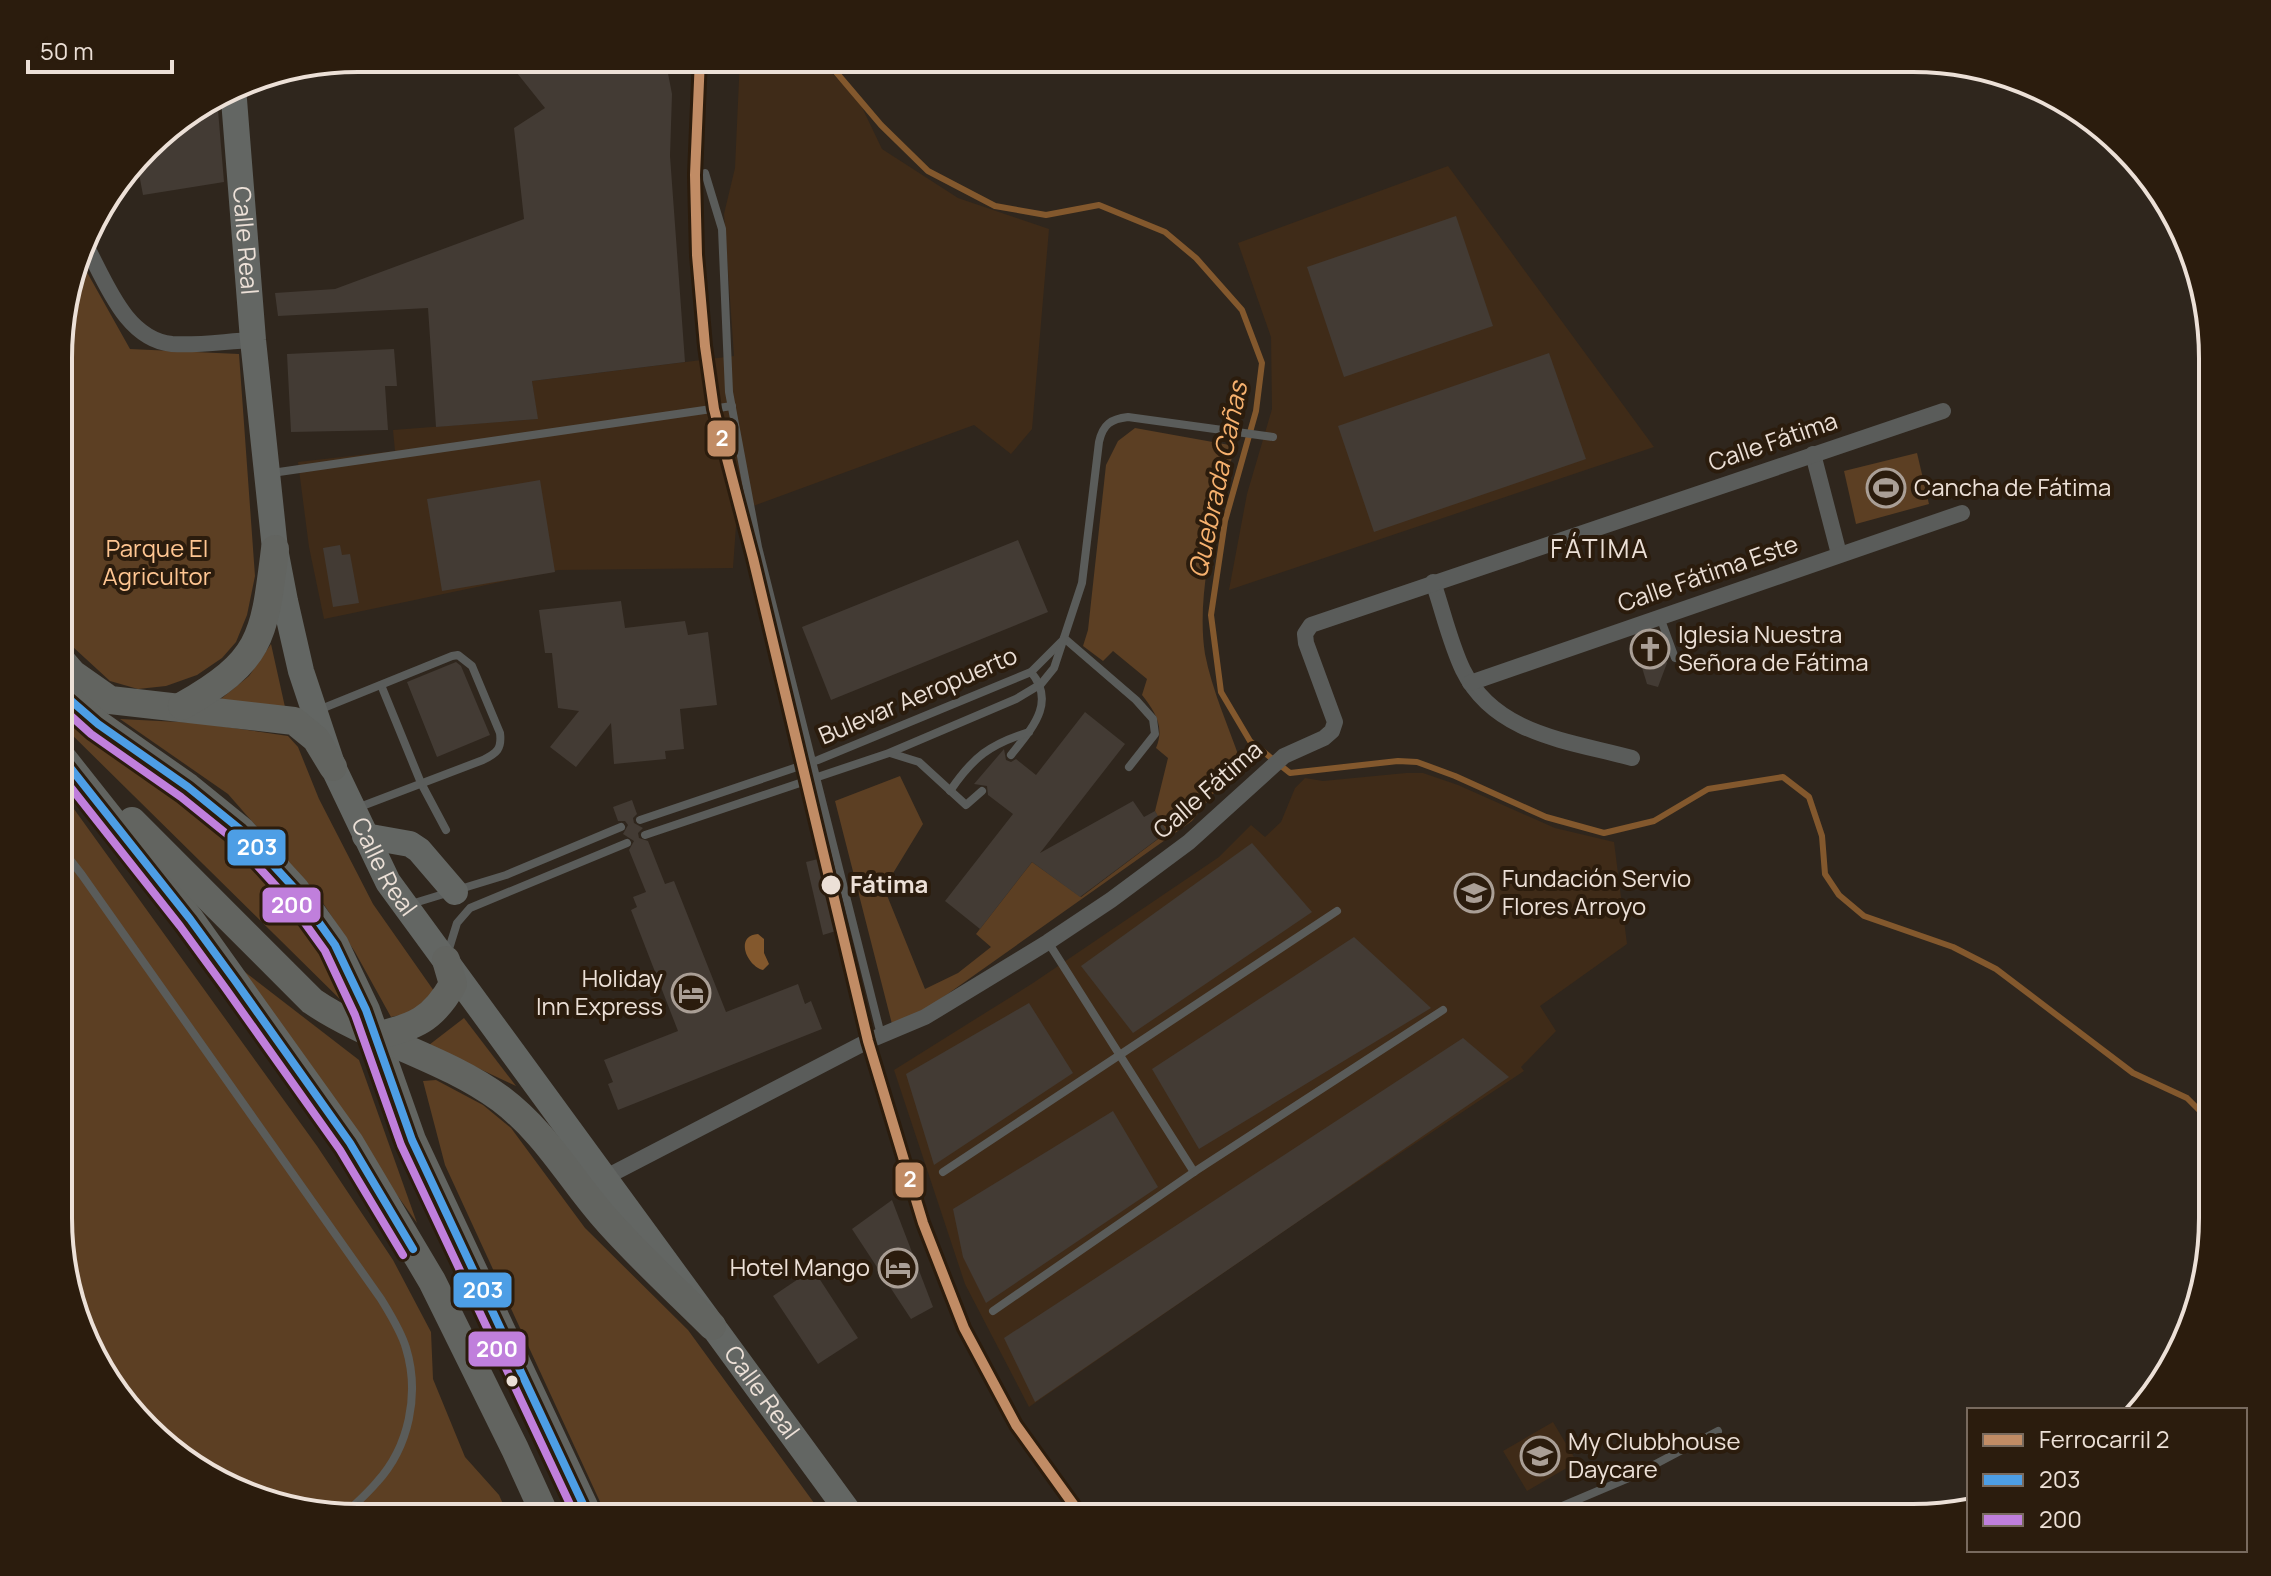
<svg xmlns="http://www.w3.org/2000/svg" width="2271" height="1576" viewBox="0 0 2271 1576" font-family="Manrope,sans-serif">
  <rect width="100%" height="100%" fill="#2f261d"/>
  <g fill="#3f2b18">
    <path d="M740 58H816L858 99 882 149 958 198 1049 229 1032 429 1011 454 974 425 737 512 733 568 558 570 324 619 309 547 298 462 395 451 393 430 537 419 532 381 734 356 724 214 735 168Z"/>
    <path d="M1448 166 1654 447 1229 590 1247 494 1272 409 1271 337 1238 243Z"/>
    <path d="M1406 773H1423L1458 785 1555 828 1614 842 1627 944 1540 1006 1556 1031 1521 1067 1524 1071 1309 1214 1029 1407 965 1284 894 1070 1033 983 1219 857 1251 825 1265 837 1281 822 1295 788 1305 778 1323 781Z"/>
    <path d="M1553 1422 1577 1462 1527 1491 1503 1451Z"/>
  </g>
  <g fill="#5c3f23">
    <path d="M79 258 130 349 239 354 255 576 247 615 236 642 222 658 197 675 166 686 138 689 110 681 61 636V320Z"/>
    <path d="M1135 428 1235 446C1219 507 1195 591 1205 654 1212 690 1228 725 1240 760L1192 821 925 1010 893 1028 835 801 900 776 923 824 884 888 925 989 958 973 991 947 976 934 1032 862 1081 897 1166 833 1155 811 1168 758 1156 748C1165 726 1155 712 1142 695L1147 679 1113 651 1103 661 1083 646 1088 630 1106 465 1118 441Z"/>
    <path d="M1917 453 1929 504 1856 524 1844 471Z"/>
    <path d="M271 644 285 707 217 702 249 676Z"/>
    <path d="M61 716C139 772 227 826 287 903 313 937 332 976 354 1013L61 724Z"/>
    <path d="M120 719 199 723 288 736 298 747 319 799 373 904 434 991 411 1013 391 1017 355 952 321 900 228 794Z"/>
    <path d="M61 791 317 1146 393 1260 431 1332 433 1379 465 1457 499 1495 509 1517H339L261 1502 176 1456 98 1368 61 1256V1102L71 1090 61 1079Z"/>
    <path d="M228 959 359 1060 417 1223Z"/>
    <path d="M464 1018 516 1086 429 1045Z"/>
    <path d="M436 1080 483 1105 511 1128 585 1228 688 1330 825 1518 607 1517 445 1165 423 1081Z"/>
  </g>
  <path fill="#83582d" d="M758 934 764 939V953L769 964 763 970C747 966 734 936 758 934Z"/>
  <g fill="none" stroke-linecap="round" stroke-linejoin="round">
    <path stroke="#83582d" stroke-width="6" d="M824 58 881 125 928 171 995 206 1046 215 1099 205 1165 232 1196 258 1242 310 1262 363 1256 411 1225 521 1211 615 1221 692 1250 741 1290 773 1398 761 1417 762 1455 776 1546 817 1604 833 1654 821 1708 789 1783 777 1809 797 1822 836 1825 874 1839 895 1864 916 1953 947 1996 969 2133 1073 2187 1098 2212 1123"/>
  </g>
  <g fill="#433b34">
    <path d="M505 58H665L672 94 670 156 685 362 532 381 538 419 436 427 428 308 278 316 275 293 335 289 524 219 514 128 545 108Z"/>
    <path d="M217 98 224 182 143 195 137 163 152 143 163 141 162 132Z"/>
    <path d="M1456 216 1493 326 1344 377 1307 267Z"/>
    <path d="M394 349 397 386H385L388 430 291 432 287 354Z"/>
    <path d="M1549 353 1586 459 1374 532 1338 426Z"/>
    <path d="M540 480 555 572 442 591 427 499Z"/>
    <path d="M1018 540 1048 612 831 700 802 627Z"/>
    <path d="M340 545 342 555 350 554 359 603 333 607 323 548Z"/>
    <path d="M621 601 625 628 685 621 688 635 708 632 717 705 680 709 684 749 665 751 666 759 614 764 611 723 576 767 550 747 579 711 558 708 552 653H545L539 610Z"/>
    <path d="M1657 630 1667 663 1658 687 1647 684 1633 638Z"/>
    <path d="M456 662 461 666 490 735 437 757 407 682Z"/>
    <path d="M1085 712 1125 744 1040 853 1133 801 1144 817 1155 811 1167 832 1080 897 1032 862 980 929 945 901 1013 814 988 795 987 786 974 784 1004 749 1006 760 1011 762 1016 759 1036 775Z"/>
    <path d="M632 800 637 814 633 818 634 823 643 828 638 833 639 838 648 841 665 884 674 881 726 1012 798 984 805 1004 811 1001 822 1029 618 1110 608 1084 613 1082 604 1060 678 1031 631 910 637 907 633 897 646 892 629 850 634 841 623 834 628 825 625 821H618L613 807Z"/>
    <path d="M1252 843 1312 912 1133 1033 1081 966Z"/>
    <path d="M822 858 839 930 823 935 806 862Z"/>
    <path d="M1354 937 1431 1008 1199 1149 1152 1069Z"/>
    <path d="M1029 1003 1073 1073 934 1165 906 1074Z"/>
    <path d="M1463 1038 1509 1077 1035 1402 1004 1338Z"/>
    <path d="M1113 1111 1158 1187 986 1303 963 1257 953 1209Z"/>
    <path d="M892 1200 933 1307 911 1319 852 1229Z"/>
    <path d="M813 1269 858 1338 818 1364 773 1296Z"/>
  </g>
  <g fill="none" stroke-linecap="round" stroke-linejoin="round">
    <g stroke="#5a5c5a" stroke-width="8">
      <path d="M705 173 722 229 729 392 758 547 881 1035"/>
      <path d="M272 473 732 406"/>
      <path d="M1660 617 1675 658"/>
      <path d="M1064 638 1136 700 1153 719 1155 734 1129 767"/>
      <path d="M381 685 421 783 446 830"/>
      <path d="M316 711 452 656 458 655 472 666 500 733C502 749 497 753 483 760L357 808"/>
      <path d="M890 753 919 762 966 805 982 791"/>
      <path d="M1011 755C1031 729 1057 703 1031 672"/>
      <path d="M950 791C973 757 990 744 1029 732"/>
      <path d="M640 820 818 760 1031 672 1061 642"/>
      <path d="M645 835 889 753 1016 699 1041 684 1054 668 1082 583 1099 442C1103 424 1111 419 1128 417L1273 437"/>
      <path d="M61 848 82 875 381 1299C390 1314 401 1331 406 1348 420 1394 409 1447 377 1482 366 1495 353 1506 342 1517"/>
      <path d="M411 904 506 875 621 827"/>
      <path d="M1048 942 1194 1172"/>
      <path d="M448 952 457 923 470 908 627 843"/>
      <path d="M943 1172 1337 911"/>
      <path d="M993 1311 1194 1172 1443 1010"/>
      <path d="M1534 1518 1631 1477 1718 1431"/>
    </g>
    <g stroke="#5a5c5a" stroke-width="16">
      <path d="M84 242C105 279 124 339 172 344 198 346 227 341 253 340"/>
      <path d="M1813 454 1839 554"/>
      <path d="M1433 582C1443 611 1450 643 1463 670 1495 735 1570 741 1632 758"/>
      <path d="M1470 683 1962 513"/>
      <path d="M606 1177 868 1041 925 1017 1048 942 1111 900 1189 842 1284 756 1324 738 1332 731 1335 722 1306 643 1305 634 1311 625 1943 411"/>
    </g>
    <g stroke="#636663" stroke-width="26">
      <path id="s1" d="M233 87 253 340 275 549 285 601 301 671 333 767 388 882 853 1518"/>
      <path d="M365 836 410 844 419 850 455 892"/>
    </g>
    <g stroke="#626460" stroke-width="28">
      <path d="M61 660 73 674 110 700 294 721 316 739 333 767"/>
      <path d="M61 692 98 724 188 787 241 830 295 889 335 945 366 1010 412 1140 589 1517"/>
      <path d="M182 706C263 660 264 637 275 549"/>
      <path d="M61 756 190 919 350 1143 432 1281 515 1449 546 1517"/>
      <path d="M132 821 312 1001C371 1041 444 1057 501 1099 546 1133 569 1177 605 1218 638 1256 676 1290 712 1326"/>
      <path d="M376 1036C414 1027 433 1020 453 984L446 960"/>
    </g>
    <defs>
      <g id="bus-1">
        <path d="M61 692 98 724 188 787 241 830 295 889 335 945 366 1010 412 1140 589 1517"/>
        <path d="M61 756 190 919 236 982 350 1143 413 1249"/>
      </g>
      <g id="bus-2">
        <path d="M61 707 91 734 181 797 233 839 286 897 325 951 355 1015 401 1145 576 1517"/>
        <path d="M61 775 180 926 226 989 340 1150 403 1255"/>
      </g>
    </defs>
    <use href="#bus-1" stroke="#2b1c0d" stroke-width="14"/>
    <use href="#bus-2" stroke="#2b1c0d" stroke-width="14"/>
    <use href="#bus-1" stroke="#4d9ee5" stroke-width="8"/>
    <use href="#bus-2" stroke="#c07fdc" stroke-width="8"/>
    <defs>
      <path id="rail-1" d="M700 58 695 175 697 255 705 346 714 409 753 558 868 1041 923 1223 964 1328 1016 1425 1083 1518"/>
    </defs>
    <use href="#rail-1" stroke="#2b1c0d" stroke-width="16"/>
    <use href="#rail-1" stroke="#c18c65" stroke-width="10"/>
  </g>
  <defs>
    <symbol id="stadium-ring" viewBox="-11 -11 22 22"><circle r="9.5" fill="#2b1c0d" stroke="#aa9f96" stroke-width="1.5"/><path d="M0-5a6.5 5 0 1 0 0 10a6.5 5 0 1 0 0-10ZM-3.5-1.8h7v3.6h-7Z" fill="#aa9f96"/></symbol>
    <symbol id="church-ring" viewBox="-11 -11 22 22"><circle r="9.5" fill="#2b1c0d" stroke="#aa9f96" stroke-width="1.5"/><path d="M-1.2-6h2.4v3.5h3.3v2.4h-3.3V6h-2.4V-.1h-3.3v-2.4h3.3Z" fill="#aa9f96"/></symbol>
    <symbol id="school-ring" viewBox="-11 -11 22 22"><circle r="9.5" fill="#2b1c0d" stroke="#aa9f96" stroke-width="1.5"/><path d="M0-5L7-2L0 1L-7-2ZM-4 1L0 2.5L4 1V4Q0 6-4 4Z" fill="#aa9f96"/></symbol>
    <symbol id="hotel-ring" viewBox="-11 -11 22 22"><circle r="9.5" fill="#2b1c0d" stroke="#aa9f96" stroke-width="1.5"/><path d="M-6-4.5h1.5V1H6V5H4.5V3h-9V5H-6ZM-4 0a1.8 1.8 0 1 1 3.6 0ZM.5 0V-2.5h3Q6-2.5 6 0Z" fill="#aa9f96"/></symbol>
  </defs>
  <g fill-rule="evenodd">
    <use href="#stadium-ring" x="1864" y="466" width="44" height="44"/>
    <use href="#church-ring" x="1628" y="627" width="44" height="44"/>
    <use href="#school-ring" x="1452" y="871" width="44" height="44"/>
    <use href="#hotel-ring" x="669" y="971" width="44" height="44"/>
    <use href="#hotel-ring" x="876" y="1246" width="44" height="44"/>
    <use href="#school-ring" x="1518" y="1434" width="44" height="44"/>
  </g>
  <g fill="#ece0d7" stroke="#2b1c0d" stroke-width="3">
    <circle cx="831" cy="885" r="11"/>
    <circle cx="512" cy="1381" r="7"/>
  </g>
  <g text-anchor="middle" stroke-width="8" stroke-linejoin="round" paint-order="stroke">
    <g font-size="24" fill="#ece0d7" stroke="#2b1c0d">
      <text dy="8" stroke="none"><textPath href="#s1" startOffset="154">Calle Real</textPath></text>
      <text transform="translate(1773 442) rotate(-19)" y="8">Calle Fátima</text>
      <text transform="translate(1708 574) rotate(-19)" y="8">Calle Fátima Este</text>
      <text transform="translate(918 696) rotate(-23)" y="8">Bulevar Aeropuerto</text>
      <text transform="translate(1208 790) rotate(-41)" y="8">Calle Fátima</text>
      <text dy="8" stroke="none"><textPath href="#s1" startOffset="802">Calle Real</textPath></text>
      <text dy="8" stroke="none"><textPath href="#s1" startOffset="1450">Calle Real</textPath></text>
    </g>
    <g font-size="24" fill="#ece0d7" stroke="#2b1c0d" text-anchor="start">
      <text x="1914" y="496">Cancha de Fátima</text>
      <text x="1678" y="643">Iglesia Nuestra<tspan x="1678" dy="28">Señora de Fátima</tspan></text>
      <text x="1502" y="887">Fundación Servio<tspan x="1502" dy="28">Flores Arroyo</tspan></text>
      <text x="663" y="987" text-anchor="end">Holiday<tspan x="663" dy="28">Inn Express</tspan></text>
      <text x="870" y="1276" text-anchor="end">Hotel Mango</text>
      <text x="1568" y="1450">My Clubbhouse<tspan x="1568" dy="28">Daycare</tspan></text>
    </g>
    <g font-size="24" fill="#ffc692" stroke="#2b1c0d">
      <text x="157" y="557">Parque El<tspan x="157" dy="28">Agricultor</tspan></text>
    </g>
    <g font-size="24" font-weight="bold" fill="#ece0d7" stroke="#2b1c0d" text-anchor="start">
      <text x="850" y="893">Fátima</text>
    </g>
    <g font-size="26" font-style="italic" fill="#f7b16e" stroke="#2b1c0d">
      <text transform="translate(1218 480) rotate(-78)" y="9">Quebrada Cañas</text>
    </g>
    <g font-size="26" letter-spacing="2" fill="#ece0d7" stroke="#2b1c0d">
      <text x="1600" y="558">FÁTIMA</text>
    </g>
  </g>
  <path d="M0 0H2271V1576H0ZM358 72H1913A286 286 0 0 1 2199 358V1218A286 286 0 0 1 1913 1504H358A286 286 0 0 1 72 1218V358A286 286 0 0 1 358 72Z" fill="#2b1c0d" fill-rule="evenodd"/>
  <path fill="none" stroke="#ece0d7" stroke-width="4" d="M358 72H1913A286 286 0 0 1 2199 358V1218A286 286 0 0 1 1913 1504H358A286 286 0 0 1 72 1218V358A286 286 0 0 1 358 72Z"/>
  <g stroke="#2b1c0d" stroke-width="3">
    <rect x="706" y="419" width="31" height="39" rx="8" fill="#c18c65"/>
    <rect x="226" y="828" width="61" height="39" rx="8" fill="#4d9ee5"/>
    <rect x="261" y="886" width="61" height="38" rx="8" fill="#c07fdc"/>
    <rect x="894" y="1161" width="31" height="38" rx="8" fill="#c18c65"/>
    <rect x="452" y="1271" width="61" height="38" rx="8" fill="#4d9ee5"/>
    <rect x="467" y="1330" width="60" height="38" rx="8" fill="#c07fdc"/>
  </g>
  <g font-size="22" text-anchor="middle" font-weight="bold" fill="#fff">
    <text x="722" y="446">2</text>
    <text x="257" y="855">203</text>
    <text x="292" y="913">200</text>
    <text x="910" y="1187">2</text>
    <text x="483" y="1298">203</text>
    <text x="497" y="1357">200</text>
  </g>
  <rect x="1967" y="1408" width="280" height="144" fill="#2b1c0d" stroke="#786a5e" stroke-width="2"/>
  <rect x="1983" y="1434" width="40" height="12" fill="#c18c65" stroke="#786a5e" stroke-width="2"/>
  <text x="2039" y="1448" font-size="24" fill="#ece0d7">Ferrocarril 2</text>
  <rect x="1983" y="1474" width="40" height="12" fill="#4d9ee5" stroke="#786a5e" stroke-width="2"/>
  <text x="2039" y="1488" font-size="24" fill="#ece0d7">203</text>
  <rect x="1983" y="1514" width="40" height="12" fill="#c07fdc" stroke="#786a5e" stroke-width="2"/>
  <text x="2039" y="1528" font-size="24" fill="#ece0d7">200</text>
  <path d="M28 60v12h144v-12" fill="none" stroke="#ece0d7" stroke-width="4"/>
  <text x="40" y="60" font-size="24" fill="#ece0d7" stroke="#2b1c0d" stroke-width="6" paint-order="stroke">50 m</text>
</svg>
